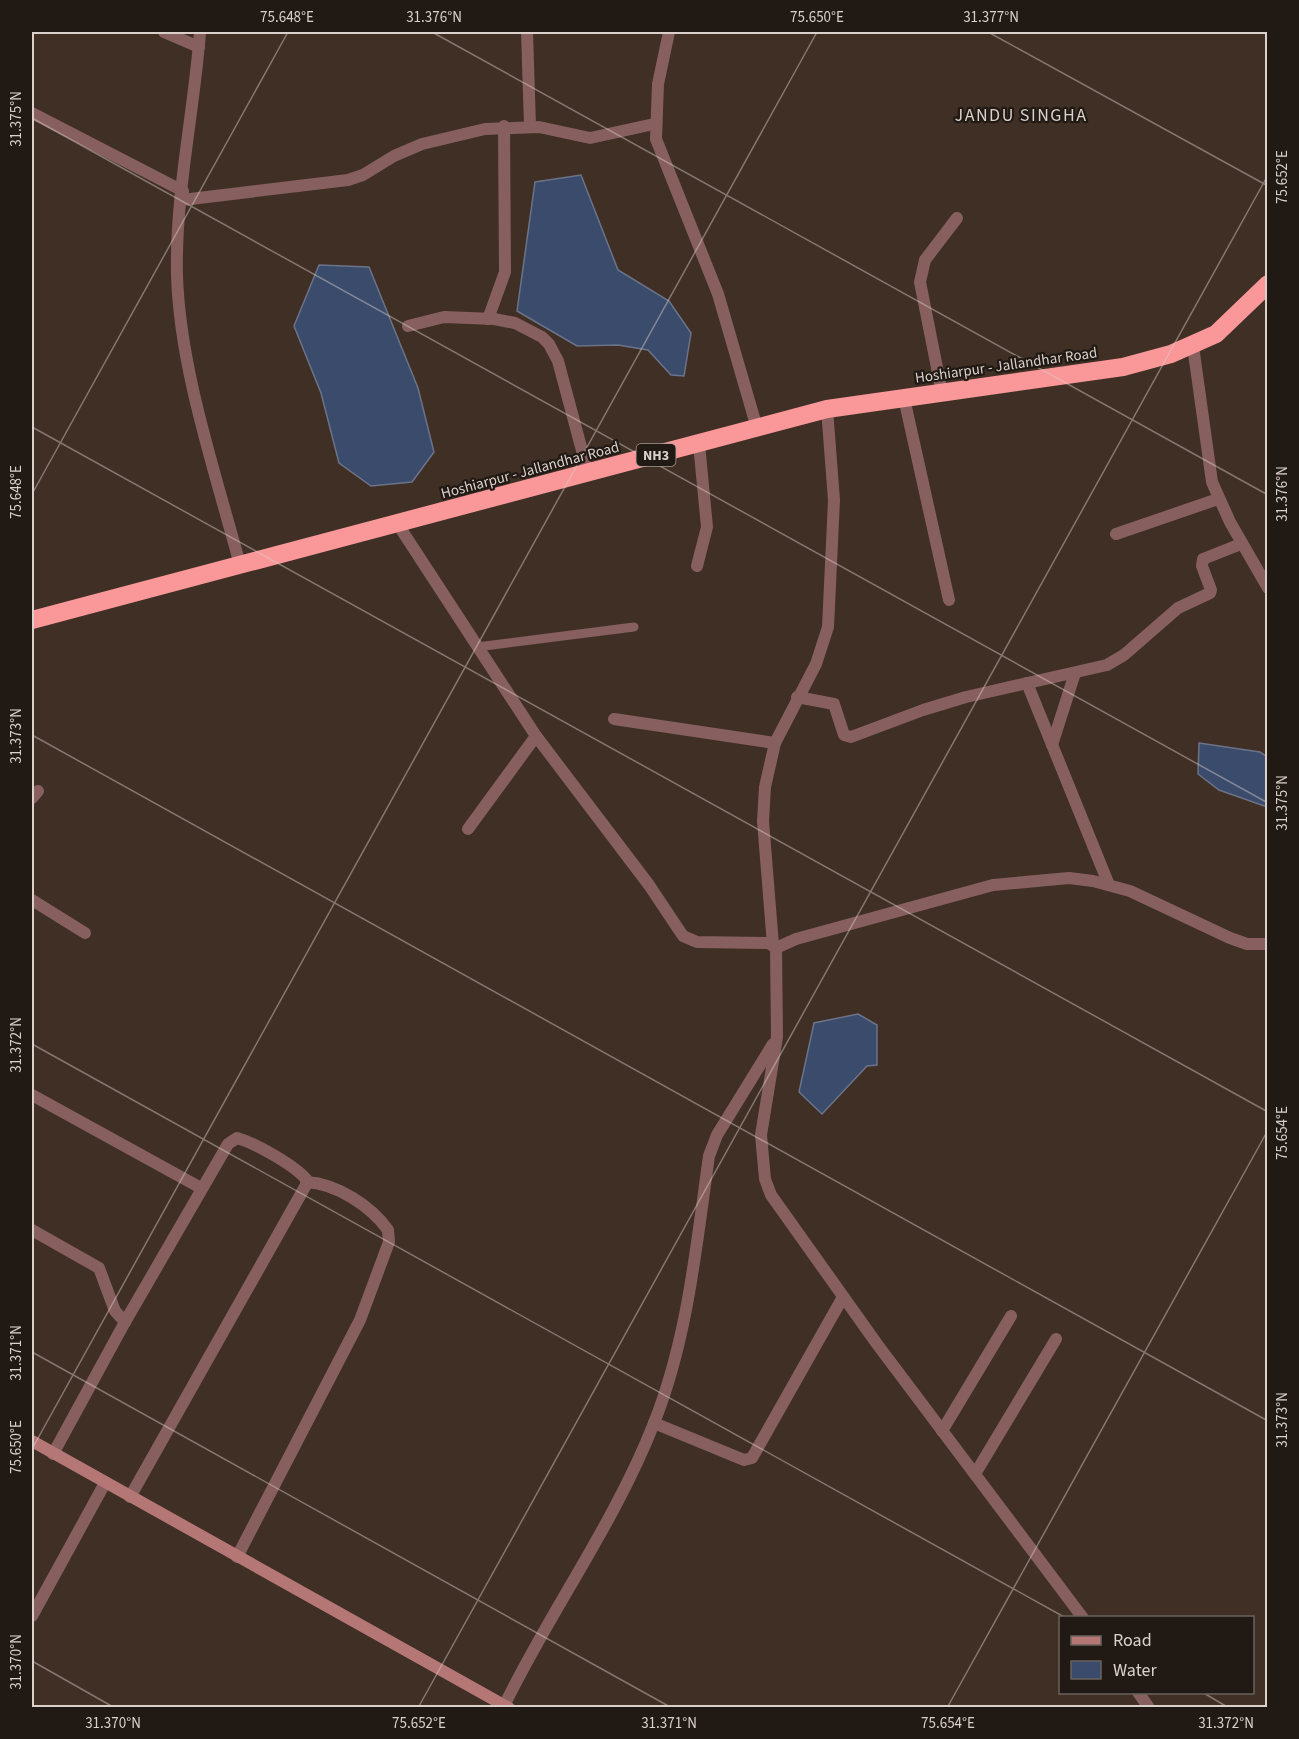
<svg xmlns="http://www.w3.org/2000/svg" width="1299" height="1739" viewBox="0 0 1299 1739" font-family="'Source Sans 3',sans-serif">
  <rect width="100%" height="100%" fill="#3f2f25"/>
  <g fill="#3b4b6c" stroke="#6b7388" stroke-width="1.5">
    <path d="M581 175 618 270 669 301 691 333 684 376 671 375 648 350 618 345 577 346 517 311 535 182Z"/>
    <path d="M319 265 369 267 418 388 434 452 412 482 371 486 339 463 321 393 294 326Z"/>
    <path d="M1199 743 1260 752 1267 757V807L1219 790 1198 774Z"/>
    <path d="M858 1014 877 1025V1065L867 1066 822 1114 799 1092 814 1023Z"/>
  </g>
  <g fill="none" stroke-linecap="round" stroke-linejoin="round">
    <path stroke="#875f5f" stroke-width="9" d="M477 647 634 627"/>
    <g stroke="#875f5f" stroke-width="12">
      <path d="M164 32 199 47"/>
      <path d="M200 32C194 113 175 195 177 276 180 370 216 474 240 565"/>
      <path d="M527 32 530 126"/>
      <path d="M669 32 658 84 656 139 718 294 757 428"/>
      <path d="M32 113 183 191"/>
      <path d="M182 200 348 180 363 175 394 156 422 144 485 129 539 127 590 138 654 124"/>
      <path d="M488 319 505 272 504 126"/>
      <path d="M408 326 444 317 494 319 515 323 542 337 549 344 558 361 588 473"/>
      <path d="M1193 346 1212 482 1230 522 1268 588"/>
      <path d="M942 393 920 282 925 260 957 218"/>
      <path d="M904 398 949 600"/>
      <path d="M397 523 536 736 649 885 683 936 697 942 769 943 776 948 777 1037 761 1135 765 1179 771 1195 877 1344 1083 1618"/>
      <path d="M1116 534 1218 499"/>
      <path d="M697 566 707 527 699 444"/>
      <path d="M1027 683 1109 885"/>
      <path d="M797 697 834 704 844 735 851 737 923 710 966 697 1107 665 1124 655 1178 608 1210 593 1211 590 1202 566 1203 559 1241 544"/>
      <path d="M614 719 775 743"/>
      <path d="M1052 745 1075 673"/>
      <path d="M32 798 38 791"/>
      <path d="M468 829 536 736"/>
      <path d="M32 900 85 933"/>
      <path d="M773 945 763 821 765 787 775 743 816 664 828 627 834 500 827 409"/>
      <path d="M776 948 796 939 993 885 1069 878 1093 881 1130 891 1230 938 1247 944H1268"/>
      <path d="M32 1095 201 1188"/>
      <path d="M32 1230 99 1268 115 1311 125 1322"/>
      <path d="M654 1423 744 1460 752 1458 843 1297"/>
      <path d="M942 1431 1011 1316"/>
      <path d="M53 1454 125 1322 228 1144 237 1138C255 1143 294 1165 306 1179V1185L130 1497"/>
      <path d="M975 1474 1056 1339"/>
      <path d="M237 1557 360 1320 389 1242 388 1230C371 1206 337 1184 307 1182"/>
      <path d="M32 1616 105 1483"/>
      <path d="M1138 1692 1149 1708"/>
      <path d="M503 1708C550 1611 615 1523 654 1423 688 1337 696 1247 709 1156L717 1135 773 1044"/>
    </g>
    <path stroke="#b57676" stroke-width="12" d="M32 1441 509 1708"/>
    <path stroke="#f99799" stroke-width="18" d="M32 620 827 409 1123 367 1171 354 1216 334 1268 284"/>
  </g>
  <path fill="none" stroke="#dcd1ca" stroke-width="1.5" stroke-opacity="0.45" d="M432 32 1268 495M988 32 1268 186M32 118 1268 803M32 427 1268 1112M32 494 288 32M32 735 1268 1421M32 1044 1066 1618M32 1352 672 1708M32 1449 817 32M32 1661 115 1708M1202 1692 1229 1708M418 1708 1268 175M947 1708 1268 1130"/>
  <g text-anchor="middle" stroke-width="4.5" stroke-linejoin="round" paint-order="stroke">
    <rect fill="#201914" stroke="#a49a93" stroke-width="1.5" x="636.5" y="444" width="39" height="22" rx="4.5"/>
    <g font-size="14" font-weight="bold" fill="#dcd1ca">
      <text x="656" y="460">NH3</text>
    </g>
    <g font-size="15" fill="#dcd1ca" stroke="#201914">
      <text transform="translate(1006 365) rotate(-8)" y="5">Hoshiarpur - Jallandhar Road</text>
      <text transform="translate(530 470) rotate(-15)" y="5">Hoshiarpur - Jallandhar Road</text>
    </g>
    <g font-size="18" letter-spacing="1.5" fill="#dcd1ca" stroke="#201914">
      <text x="1021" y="121">JANDU SINGHA</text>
    </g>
  </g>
  <rect width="1299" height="1739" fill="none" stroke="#201914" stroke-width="66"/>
  <rect x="1059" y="1616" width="195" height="78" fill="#201914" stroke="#6b635d" stroke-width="1.5"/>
  <rect x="1071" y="1636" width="30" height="9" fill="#b57676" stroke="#6b635d" stroke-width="1.5"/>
  <text x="1113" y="1646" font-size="18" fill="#dcd1ca">Road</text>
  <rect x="1071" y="1661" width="30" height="18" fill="#3b4b6c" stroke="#6b635d" stroke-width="1.5"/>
  <text x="1113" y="1676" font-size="18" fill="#dcd1ca">Water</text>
  <rect x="33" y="33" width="1233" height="1673" fill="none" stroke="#dcd1ca" stroke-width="2"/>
  <g font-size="15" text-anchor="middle" fill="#dcd1ca">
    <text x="287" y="22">75.648°E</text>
    <text x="434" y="22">31.376°N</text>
    <text x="817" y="22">75.650°E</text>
    <text x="991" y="22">31.377°N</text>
    <text transform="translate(16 119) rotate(-90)" y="5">31.375°N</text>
    <text transform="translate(1282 177) rotate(-90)" y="5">75.652°E</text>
    <text transform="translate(16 492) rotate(-90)" y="5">75.648°E</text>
    <text transform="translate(1282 494) rotate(-90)" y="5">31.376°N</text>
    <text transform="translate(16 736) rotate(-90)" y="5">31.373°N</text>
    <text transform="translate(1282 803) rotate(-90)" y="5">31.375°N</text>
    <text transform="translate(16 1045) rotate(-90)" y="5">31.372°N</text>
    <text transform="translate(1282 1133) rotate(-90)" y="5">75.654°E</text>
    <text transform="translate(16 1353) rotate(-90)" y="5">31.371°N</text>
    <text transform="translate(1282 1420) rotate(-90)" y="5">31.373°N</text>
    <text transform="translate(16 1447) rotate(-90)" y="5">75.650°E</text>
    <text transform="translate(16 1662) rotate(-90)" y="5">31.370°N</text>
    <text x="113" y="1728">31.370°N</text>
    <text x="419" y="1728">75.652°E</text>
    <text x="669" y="1728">31.371°N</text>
    <text x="948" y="1728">75.654°E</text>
    <text x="1226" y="1728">31.372°N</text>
  </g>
</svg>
